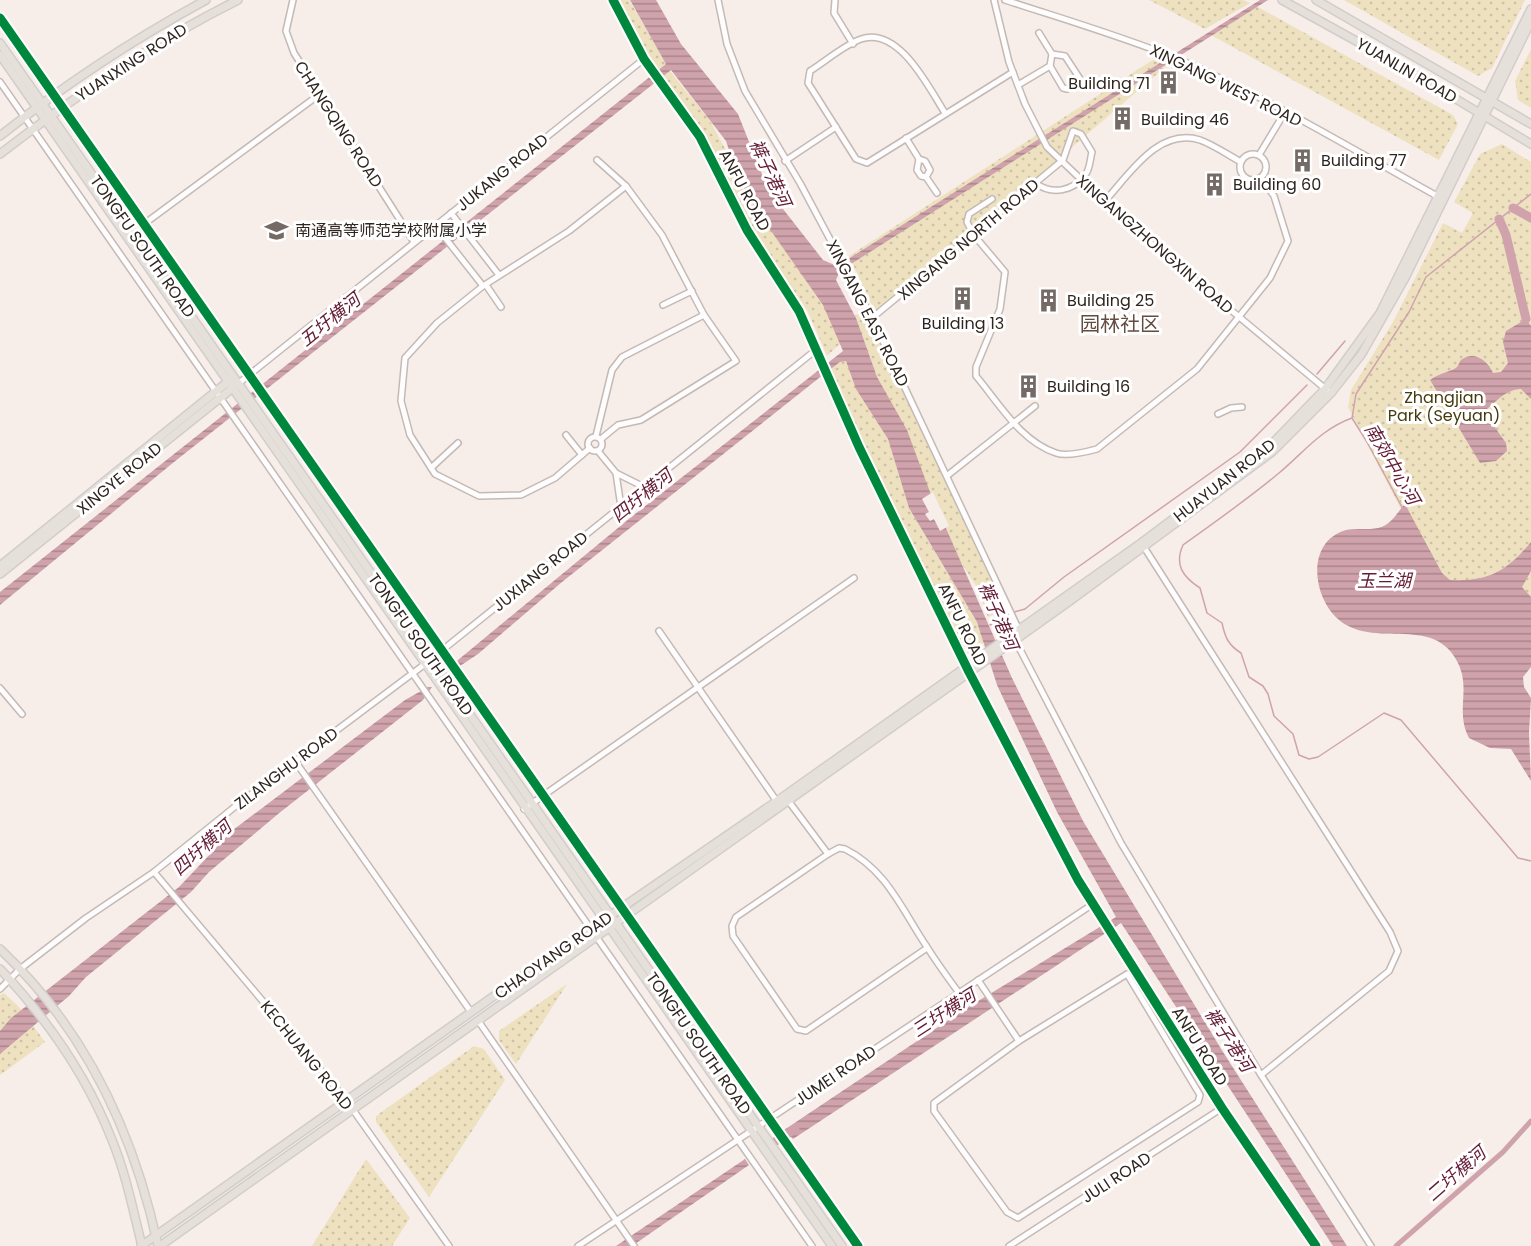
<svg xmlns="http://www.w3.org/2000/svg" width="1531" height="1246" viewBox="0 0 1531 1246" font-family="Poppins,'Noto Sans SC',sans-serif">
  <defs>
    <pattern id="grass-dots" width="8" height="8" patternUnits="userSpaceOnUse" patternTransform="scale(1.5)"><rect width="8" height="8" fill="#eee1c0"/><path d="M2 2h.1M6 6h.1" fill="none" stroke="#ccc1a5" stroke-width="1.8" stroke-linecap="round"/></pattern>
    <pattern id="water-rules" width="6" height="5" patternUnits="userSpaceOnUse" patternTransform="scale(1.5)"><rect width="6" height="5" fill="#d0a3ac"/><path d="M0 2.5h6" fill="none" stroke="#a9858b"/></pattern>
  </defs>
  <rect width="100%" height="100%" fill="#f7eeea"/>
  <g fill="url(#grass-dots)">
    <path d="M620 0H629L673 75 709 119 747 189 816 283 843 341 827 356 808 312 752 227 705 134 651 59Z"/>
    <path d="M1149 0H1243L1250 3 1205 29Z"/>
    <path d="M1344 0H1525L1492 68 1478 76Z"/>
    <path d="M1256 6 1453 115 1458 124 1439 160 1209 34Z"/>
    <path d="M1531 49V108L1518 100 1515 81Z"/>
    <path d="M1159 56H1178L977 229 875 312 849 256Z"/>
    <path d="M1502 144 1531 162V615L1445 594 1348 407 1351 390 1393 322 1443 223 1462 233 1473 213 1454 202 1480 154Z"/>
    <path d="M865 310 956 499 1004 610 988 617 975 584 940 531 851 318Z"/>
    <path d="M848 352 888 439 909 508 977 622 984 642 966 654 862 444 829 367Z"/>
    <path d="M567 984 516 1064 499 1040V1031Z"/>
    <path d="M4 993 19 1007 45 1042 0 1075V995Z"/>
    <path d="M474 1046 484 1049 505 1080 429 1197 376 1122V1116Z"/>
    <path d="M366 1159 410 1218 392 1246H312Z"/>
  </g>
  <g fill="url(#water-rules)">
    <path d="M630 0H656L681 44 738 114 761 172 776 200 823 260 837 266 1260 0H1268L840 271 836 280 856 318 877 377 907 430 930 492 1012 678 1083 821 1223 1052 1347 1246H1333L1121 923 793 1139 784 1130 965 1009 1116 917 1057 812 997 685 977 622 909 508 888 439 856 389 846 361 840 362 819 378 562 582 478 654 451 672 458 660 630 518 843 351 823 305 755 208 738 177 726 141 671 70 174 462 0 605V592L666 64Z"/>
    <path d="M1526 319 1531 326V399L1521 389C1505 390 1497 401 1486 410V415L1506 443 1507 451 1496 461 1480 463 1430 380C1437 374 1453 371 1457 367 1459 365 1459 362 1461 360 1474 350 1488 361 1493 373L1501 372 1508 363 1503 342 1506 331Z"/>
    <path d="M1405 504 1442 573 1450 580C1489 582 1507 571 1531 542V571L1522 587 1531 597V667L1523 677 1524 687 1531 698 1529 733 1531 781 1511 749 1490 748 1469 738C1453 707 1476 684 1451 652 1420 613 1351 660 1323 598 1312 573 1315 539 1346 530 1357 528 1368 530 1378 528 1392 525 1397 512 1405 504Z"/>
    <path d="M428 687H432L423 700 278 814 209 872 191 892 86 977 69 996 0 1054V1031L11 1018 179 887 233 830 405 700Z"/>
    <path d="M745 1159 749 1165 632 1246H616Z"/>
  </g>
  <path fill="#f7eeea" d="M933 492 949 526 940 531 934 519 930 521 925 514 929 512 922 499Z"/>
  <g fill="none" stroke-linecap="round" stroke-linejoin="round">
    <g stroke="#d0a3ac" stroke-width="1.5">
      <path d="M1317 374 1345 341"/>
      <path d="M1352 418C1321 429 1303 453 1279 473 1248 499 1215 522 1183 545 1174 565 1183 577 1200 588L1207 613 1222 623C1225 637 1228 645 1241 653L1249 677 1263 686 1268 694 1274 716 1293 734 1299 755 1309 759 1318 757 1384 713 1401 720 1518 858 1531 861"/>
      <path d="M1403 509 1367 442 1352 418 1356 394 1409 312 1426 277 1531 194"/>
      <path d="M1014 612 1025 609 1064 577 1240 452 1307 385"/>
      <path d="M990 625 1010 615"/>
    </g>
    <path stroke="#d0a3ac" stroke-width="5" d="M1396 1246 1503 1152 1531 1121"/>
    <g stroke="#d0a3ac" stroke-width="9">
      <path d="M1513 208 1531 218"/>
      <path d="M1499 219 1506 235 1526 319"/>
      <path d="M776 1141 795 1129"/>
    </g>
    <defs>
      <g id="minor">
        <path d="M293 0 286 31 294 53 414 242"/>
        <path d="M613 0 644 59 700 137 747 230 799 311 859 447 969 672 1078 880 1222 1108 1316 1246"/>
        <path d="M718 0 727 44 745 91 800 183 872 318 1018 628"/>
        <path d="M835 0 834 13 853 44"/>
        <path d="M994 0 1009 62 1025 104 1047 147 1130 226 1328 391"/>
        <path d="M1005 0C1063 19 1121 36 1178 59 1267 97 1352 149 1437 196"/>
        <path d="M0 18 858 1246"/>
        <path d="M1050 66 1063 88 1067 89 1080 79 1065 56 1052 54"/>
        <path d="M0 82 812 1246"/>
        <path d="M1018 85 1050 66 1052 54 1039 33"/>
        <path d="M945 113C929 88 899 26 861 39 844 45 826 61 810 71L808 83 856 159 867 163 1013 72"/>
        <path d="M906 138 919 159"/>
        <circle cx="1253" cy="167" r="13"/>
        <path d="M1259 155 1285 112"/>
        <path d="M597 160 626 186 662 235 704 315 736 361 641 420 618 425 601 439"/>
        <path d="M785 161 836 127"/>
        <path d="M926 177 930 170 925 161 919 159 917 170 921 176 926 177 937 193"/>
        <path d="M992 199 969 214 967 222 973 234 1005 272 1000 309 976 367V376C999 403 1020 441 1056 453 1067 457 1086 452 1097 449L1197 369 1270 278 1288 241 1274 196 1261 178"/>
        <path d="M1104 202C1129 175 1158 127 1200 140 1214 145 1228 155 1241 162"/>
        <path d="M451 213 499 275"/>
        <path d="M144 224 320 94"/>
        <path d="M435 225 483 286"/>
        <path d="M486 285 501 307"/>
        <path d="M663 305 692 291"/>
        <path d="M872 318 1063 160 1073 131 1081 134 1092 152C1090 159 1090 170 1085 175 1072 192 1052 195 1035 183"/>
        <path d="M239 383 644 59"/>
        <path d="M1218 414 1231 408 1242 407"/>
        <path d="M566 435 582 455"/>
        <path d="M596 436 612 370 622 357 704 315"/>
        <circle cx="595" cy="444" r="7"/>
        <path d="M590 448 555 478 521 495 479 496 435 474 410 435 401 401 405 358 437 323 483 286 569 231 626 186"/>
        <path d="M598 451 616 473"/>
        <path d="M431 468 458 443"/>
        <path d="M948 475 1035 406"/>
        <path d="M621 507 616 473 646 488"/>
        <path d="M1142 544 1390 932 1398 951 1389 971 1261 1075"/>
        <path d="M659 631 778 803"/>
        <path d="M1015 640 1121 843 1261 1075 1371 1246"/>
        <path d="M0 688 22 714"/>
        <path d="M295 761 471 1012"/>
        <path d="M787 799 828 854"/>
        <path d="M524 809 854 578"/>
        <path d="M154 872 346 1100 449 1246"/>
        <path d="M927 948 806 1031 797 1029 733 936 732 926 736 917 828 854 839 848 845 849C887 870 902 910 927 947 937 963 948 978 959 993"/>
        <path d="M1127 974 1200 1095 1198 1102 1018 1218 1007 1212 934 1111V1103L1019 1041Z"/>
        <path d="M978 980 1019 1041"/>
        <path d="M0 989 20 969 86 918 154 872 237 805 425 664 817 349"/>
        <path d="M479 1022 634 1246"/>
        <path d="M578 1246 1093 904"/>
        <path d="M1009 1246 1222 1108"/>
      </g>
      <g id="major">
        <path d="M1282 0 1396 63 1531 144"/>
        <path d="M1316 0 1531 124"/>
        <path d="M0 43 842 1246"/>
        <path d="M0 55 832 1246"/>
        <path d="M0 136C64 85 134 39 206 0"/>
        <path d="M0 154C75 96 153 42 238 0"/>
        <path d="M0 566 230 380"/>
        <path d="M0 574 235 386"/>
        <path d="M0 949C85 1029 134 1133 158 1246"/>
        <path d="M0 969C47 1019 87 1076 112 1140 126 1174 133 1210 142 1246"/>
        <path d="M141 1246 518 979 777 801 1141 543 1268 448 1325 389 1380 313 1531 9"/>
        <path d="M160 1246 1070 601 1272 452 1331 393 1361 355 1405 278 1531 21"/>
      </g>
    </defs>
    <use href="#minor" stroke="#c3bab6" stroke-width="8"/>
    <use href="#major" stroke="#d2cdcb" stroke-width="10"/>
    <use href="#minor" stroke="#fefcfc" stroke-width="5"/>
    <use href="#major" stroke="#e5e0da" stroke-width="7"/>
    <defs>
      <g id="cycleway">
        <path d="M613 0 644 59 700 137 747 230 799 311 859 447 969 672 1078 880 1222 1108 1316 1246"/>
        <path d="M0 18 858 1246"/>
      </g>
    </defs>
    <use href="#cycleway" stroke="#fff" stroke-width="13"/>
    <use href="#cycleway" stroke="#00873e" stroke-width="9"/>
  </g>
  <defs>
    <symbol id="building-bare" viewBox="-9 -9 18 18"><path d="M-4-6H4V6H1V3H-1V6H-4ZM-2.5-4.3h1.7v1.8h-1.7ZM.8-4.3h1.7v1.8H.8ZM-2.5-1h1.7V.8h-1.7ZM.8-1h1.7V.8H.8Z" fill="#756b66" stroke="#fff" stroke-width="2.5" paint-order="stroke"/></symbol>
    <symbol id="school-bare" viewBox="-9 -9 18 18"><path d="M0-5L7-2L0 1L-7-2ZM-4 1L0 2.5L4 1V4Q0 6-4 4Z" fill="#756b66" stroke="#fff" stroke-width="2.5" paint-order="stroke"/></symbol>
  </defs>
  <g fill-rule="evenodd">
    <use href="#building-bare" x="1152" y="66" width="33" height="33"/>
    <use href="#building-bare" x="1106" y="102" width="33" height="33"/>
    <use href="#building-bare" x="1286" y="144" width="33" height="33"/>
    <use href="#building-bare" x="1198" y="168" width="33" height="33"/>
    <use href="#school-bare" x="260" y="214" width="33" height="33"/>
    <use href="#building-bare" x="946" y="282" width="33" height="33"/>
    <use href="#building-bare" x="1032" y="284" width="33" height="33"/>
    <use href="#building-bare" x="1012" y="370" width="33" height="33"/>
  </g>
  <g text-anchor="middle" stroke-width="6" stroke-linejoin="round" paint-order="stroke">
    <g font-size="16" fill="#2f251f" stroke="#fff">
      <text transform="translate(131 62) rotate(-33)" y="6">YUANXING ROAD</text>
      <text transform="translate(1407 70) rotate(30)" y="6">YUANLIN ROAD</text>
      <text transform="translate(1226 85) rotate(26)" y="6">XINGANG WEST ROAD</text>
      <text transform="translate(339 124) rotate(57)" y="6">CHANGQING ROAD</text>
      <text transform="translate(502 172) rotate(-39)" y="6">JUKANG ROAD</text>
      <text transform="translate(745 190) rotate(62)" y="6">ANFU ROAD</text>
      <text transform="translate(968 239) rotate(-40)" y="6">XINGANG NORTH ROAD</text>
      <text transform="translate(1155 244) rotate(41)" y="6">XINGANGZHONGXIN ROAD</text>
      <text transform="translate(143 246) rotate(55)" y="6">TONGFU SOUTH ROAD</text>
      <text transform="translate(868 313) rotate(63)" y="6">XINGANG EAST ROAD</text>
      <text transform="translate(119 478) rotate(-39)" y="6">XINGYE ROAD</text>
      <text transform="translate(1224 480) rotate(-38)" y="6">HUAYUAN ROAD</text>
      <text transform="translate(540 571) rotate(-39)" y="6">JUXIANG ROAD</text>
      <text transform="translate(963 624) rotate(64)" y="6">ANFU ROAD</text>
      <text transform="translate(421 644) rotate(55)" y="6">TONGFU SOUTH ROAD</text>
      <text transform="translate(286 768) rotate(-37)" y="6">ZILANGHU ROAD</text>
      <text transform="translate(553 955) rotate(-35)" y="6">CHAOYANG ROAD</text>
      <text transform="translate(699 1043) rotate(55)" y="6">TONGFU SOUTH ROAD</text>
      <text transform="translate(1200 1046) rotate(58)" y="6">ANFU ROAD</text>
      <text transform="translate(307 1055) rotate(51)" y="6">KECHUANG ROAD</text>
      <text transform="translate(835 1075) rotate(-34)" y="6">JUMEI ROAD</text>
      <text transform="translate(1116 1177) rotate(-33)" y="6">JULI ROAD</text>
    </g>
    <g font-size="16" fill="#2f251f" stroke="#fff" text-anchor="start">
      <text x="1150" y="89" text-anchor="end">Building 71</text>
      <text x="1141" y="125">Building 46</text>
      <text x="1321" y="166">Building 77</text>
      <text x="1233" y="190">Building 60</text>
      <text x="295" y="236">南通高等师范学校附属小学</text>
      <text x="1067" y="306">Building 25</text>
      <text x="963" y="329" text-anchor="middle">Building 13</text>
      <text x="1047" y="392">Building 16</text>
    </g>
    <g font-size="16" fill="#453a0c" stroke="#fff">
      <text x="1444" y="403">Zhangjian<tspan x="1444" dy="18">Park (Seyuan)</tspan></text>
    </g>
    <g font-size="18" font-style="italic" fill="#641b34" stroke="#fff">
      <text transform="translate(770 173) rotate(65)" y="6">裤子港河</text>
      <text transform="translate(330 320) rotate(-39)" y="6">五圩横河</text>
      <text transform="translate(1392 464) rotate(60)" y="6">南郊中心河</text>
      <text transform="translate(642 496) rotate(-39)" y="6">四圩横河</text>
      <text x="1384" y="587">玉兰湖</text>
      <text transform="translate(998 616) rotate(66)" y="6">裤子港河</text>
      <text transform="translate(202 848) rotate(-42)" y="6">四圩横河</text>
      <text transform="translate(944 1013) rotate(-33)" y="6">三圩横河</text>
      <text transform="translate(1229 1040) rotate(57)" y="6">裤子港河</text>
      <text transform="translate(1456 1174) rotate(-41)" y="6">二圩横河</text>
    </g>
    <g font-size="20" fill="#634d41" stroke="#fff">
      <text x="1120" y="331">园林社区</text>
    </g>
  </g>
</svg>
